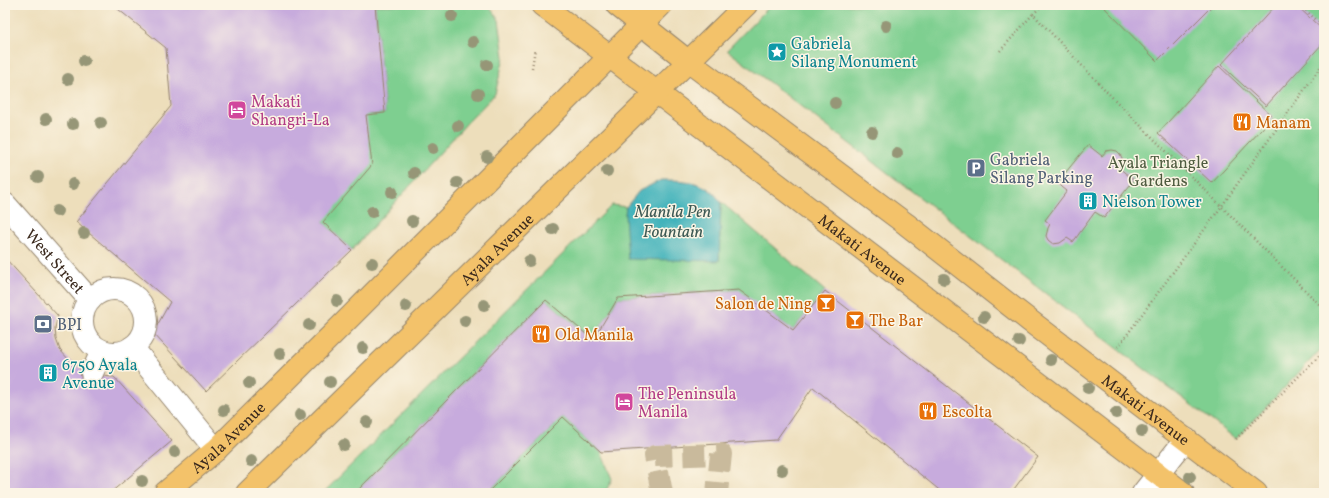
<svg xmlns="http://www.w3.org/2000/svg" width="1329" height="498" viewBox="0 0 1329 498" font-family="Vollkorn,serif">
  <rect width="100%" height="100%" fill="#fcf5e5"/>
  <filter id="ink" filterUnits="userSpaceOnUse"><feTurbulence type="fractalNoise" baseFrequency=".025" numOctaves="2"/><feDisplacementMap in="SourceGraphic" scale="8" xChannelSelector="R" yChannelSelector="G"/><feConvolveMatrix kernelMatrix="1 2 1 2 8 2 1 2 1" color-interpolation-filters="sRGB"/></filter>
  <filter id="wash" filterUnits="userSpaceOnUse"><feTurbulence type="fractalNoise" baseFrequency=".012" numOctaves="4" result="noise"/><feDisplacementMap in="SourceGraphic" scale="16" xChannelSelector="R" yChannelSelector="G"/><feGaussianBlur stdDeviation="0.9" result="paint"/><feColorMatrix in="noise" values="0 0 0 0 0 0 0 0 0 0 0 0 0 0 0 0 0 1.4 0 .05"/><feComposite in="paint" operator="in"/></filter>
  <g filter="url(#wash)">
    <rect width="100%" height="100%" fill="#eddebb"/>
    <g fill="#7ecf90" stroke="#5c7c57">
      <path d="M375 5H488L499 20 504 57 495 94 466 124 352 250 323 222 366 115 385 113Z"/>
      <path d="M771 5H1324V346L1236 439 727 50Z"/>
      <path d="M721 202 825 291 793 330 738 290 618 298 593 340 546 300 355 493H323L612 205 626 207 625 215 719 261Z"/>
      <path d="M563 417 601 452 612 479 605 493H487Z"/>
    </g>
    <path fill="#43b3bb" stroke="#3f6e6c" d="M661 180C678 180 696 180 710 190 714 193 718 198 721 202L719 261 628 259 625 215 626 207 639 191Z"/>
    <g id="blocks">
      <g fill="#c7abdd">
        <path d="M113 5H375L385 113 366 115 372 165 323 222 352 250 206 391 153 333 170 302 76 222 171 106 166 48Z"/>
        <path d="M1102 5H1213L1157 61Z"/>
        <path d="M1276 5H1296L1324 31V42L1266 106 1221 65Z"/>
        <path d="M1219 66 1273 117 1212 183 1158 133Z"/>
        <path d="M1088 145 1102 156 1106 151 1112 150 1117 151 1120 154 1122 158V163L1119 168 1134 180 1104 218 1095 212 1073 242 1067 238 1060 243 1053 244 1048 240 1046 236 1048 228 1050 224 1045 220 1067 191 1057 183Z"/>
        <path d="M5 258 58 316 55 328 56 339 60 350 70 361 83 370 100 376 114 377 172 441 110 493H5Z"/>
        <path d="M739 290 793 330 825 291 1038 457 1011 493H943L813 387 776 440 601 452 563 417 487 493H355L546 300 593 340 618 298Z"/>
      </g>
    </g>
  </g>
  <g filter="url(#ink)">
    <use href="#blocks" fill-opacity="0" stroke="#94846c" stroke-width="1"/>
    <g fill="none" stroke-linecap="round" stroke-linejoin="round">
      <path stroke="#c9ba9c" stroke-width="22" stroke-dasharray="22 11" stroke-linecap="butt" d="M662 493 655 456 721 454 717 493"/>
      <defs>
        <g id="minor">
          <path id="s1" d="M5 204 90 300"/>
          <circle cx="114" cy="321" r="32"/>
          <path d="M132 347 216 450"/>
          <path d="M92 373 102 351"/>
          <path d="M1143 493 1186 439"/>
        </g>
        <g id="major">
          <path id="s2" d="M542 5 1183 493"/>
          <path id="s3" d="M617 5 689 62 906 224 1030 321 1256 493"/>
          <path id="s4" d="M165 493 216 450 341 326 661 5"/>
          <path id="s5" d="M247 493 746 5"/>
        </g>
      </defs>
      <use href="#minor" stroke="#94846c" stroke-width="24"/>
      <use href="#major" stroke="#94846c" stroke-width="24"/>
      <g stroke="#94846c" stroke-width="2.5" stroke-dasharray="1 3" stroke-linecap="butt">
        <path d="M515 5 520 9"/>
        <path d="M1300 5 1324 27"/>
        <path d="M1033 14 1043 5"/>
        <path d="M1000 51 1033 14 1110 95 1324 309"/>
        <path d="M532 68 535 49"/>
        <path d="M1118 347 1221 207 1324 62"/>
        <path d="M1236 439 1324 351"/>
      </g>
      <use href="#minor" stroke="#fff" stroke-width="22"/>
      <use href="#major" stroke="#f3c26a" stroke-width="22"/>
    </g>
    <g fill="#969677">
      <circle cx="452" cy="16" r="6"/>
      <circle cx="886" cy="26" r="6"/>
      <circle cx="473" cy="42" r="6"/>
      <circle cx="84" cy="61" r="6"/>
      <circle cx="487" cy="65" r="6"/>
      <circle cx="68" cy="79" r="6"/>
      <circle cx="478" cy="94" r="6"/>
      <circle cx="835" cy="103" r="6"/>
      <circle cx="46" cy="119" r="6"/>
      <circle cx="101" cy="123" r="6"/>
      <circle cx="73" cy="124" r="6"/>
      <circle cx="458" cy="126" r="6"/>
      <circle cx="872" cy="132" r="6"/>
      <circle cx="433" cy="148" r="6"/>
      <circle cx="897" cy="153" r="6"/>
      <circle cx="487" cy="157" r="6"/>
      <circle cx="607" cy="171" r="6"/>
      <circle cx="414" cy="173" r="6"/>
      <circle cx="38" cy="177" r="6"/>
      <circle cx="457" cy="183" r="6"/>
      <circle cx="73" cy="184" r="6"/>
      <circle cx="392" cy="192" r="6"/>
      <circle cx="57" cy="211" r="6"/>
      <circle cx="372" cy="212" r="6"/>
      <circle cx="412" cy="221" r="6"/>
      <circle cx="553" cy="229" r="6"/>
      <circle cx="84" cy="233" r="6"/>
      <circle cx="529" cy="261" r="6"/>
      <circle cx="372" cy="263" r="6"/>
      <circle cx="944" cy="279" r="6"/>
      <circle cx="337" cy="301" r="6"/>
      <circle cx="484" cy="305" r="6"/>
      <circle cx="406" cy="306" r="6"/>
      <circle cx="984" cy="317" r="6"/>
      <circle cx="465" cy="321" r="6"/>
      <circle cx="309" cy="325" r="6"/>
      <circle cx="1019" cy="341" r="6"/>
      <circle cx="363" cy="348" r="6"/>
      <circle cx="280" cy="354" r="6"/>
      <circle cx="1051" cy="360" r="6"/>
      <circle cx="330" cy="382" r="6"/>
      <circle cx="249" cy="383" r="6"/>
      <circle cx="1088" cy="388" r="6"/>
      <circle cx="224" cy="410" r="6"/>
      <circle cx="1116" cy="413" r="6"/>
      <circle cx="300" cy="415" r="6"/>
      <circle cx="367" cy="422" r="6"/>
      <circle cx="1142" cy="431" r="6"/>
      <circle cx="344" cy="445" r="6"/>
      <circle cx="175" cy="452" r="6"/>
      <circle cx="251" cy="461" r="6"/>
      <circle cx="782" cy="470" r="6"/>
      <circle cx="1190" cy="477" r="6"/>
      <circle cx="142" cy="481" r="6"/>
    </g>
  </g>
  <defs>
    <symbol id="sight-square" viewBox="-11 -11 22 22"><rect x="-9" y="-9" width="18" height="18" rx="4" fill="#0f9aa8" stroke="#fcf5e5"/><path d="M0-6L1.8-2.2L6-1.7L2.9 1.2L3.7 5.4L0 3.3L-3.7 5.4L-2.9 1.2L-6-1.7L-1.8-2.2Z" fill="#fff"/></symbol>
    <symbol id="hotel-square" viewBox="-11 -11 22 22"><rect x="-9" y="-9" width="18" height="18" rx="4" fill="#d1479c" stroke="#fcf5e5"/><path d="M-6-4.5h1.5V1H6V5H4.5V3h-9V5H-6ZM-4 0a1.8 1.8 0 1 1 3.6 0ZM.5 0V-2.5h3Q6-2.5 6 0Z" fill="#fff"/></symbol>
    <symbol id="restaurant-square" viewBox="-11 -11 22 22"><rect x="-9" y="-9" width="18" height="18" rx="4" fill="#e8710a" stroke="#fcf5e5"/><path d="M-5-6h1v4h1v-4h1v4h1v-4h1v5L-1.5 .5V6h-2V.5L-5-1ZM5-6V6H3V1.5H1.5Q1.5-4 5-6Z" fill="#fff"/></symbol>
    <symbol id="parking-square" viewBox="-11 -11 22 22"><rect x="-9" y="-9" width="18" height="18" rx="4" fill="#5c6f8a" stroke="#fcf5e5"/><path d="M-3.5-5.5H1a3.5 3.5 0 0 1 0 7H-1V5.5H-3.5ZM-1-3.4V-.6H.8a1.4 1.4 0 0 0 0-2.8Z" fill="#fff"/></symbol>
    <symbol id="building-square" viewBox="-11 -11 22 22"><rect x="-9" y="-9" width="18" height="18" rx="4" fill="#0f9aa8" stroke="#fcf5e5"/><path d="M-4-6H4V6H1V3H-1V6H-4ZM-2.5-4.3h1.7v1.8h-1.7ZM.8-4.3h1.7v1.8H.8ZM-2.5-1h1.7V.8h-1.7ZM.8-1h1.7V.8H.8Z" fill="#fff"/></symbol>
    <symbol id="bar-square" viewBox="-11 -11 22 22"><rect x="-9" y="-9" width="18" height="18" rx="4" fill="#e8710a" stroke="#fcf5e5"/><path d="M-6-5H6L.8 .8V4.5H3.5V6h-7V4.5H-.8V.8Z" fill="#fff"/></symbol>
    <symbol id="bank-square" viewBox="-11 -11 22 22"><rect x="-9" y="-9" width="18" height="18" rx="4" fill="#5c6f8a" stroke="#fcf5e5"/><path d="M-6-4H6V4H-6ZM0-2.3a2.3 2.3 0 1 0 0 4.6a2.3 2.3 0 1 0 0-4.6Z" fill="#fff"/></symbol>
  </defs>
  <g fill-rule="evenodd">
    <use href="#sight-square" x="766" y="41" width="22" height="22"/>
    <use href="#hotel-square" x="226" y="99" width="22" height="22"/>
    <use href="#restaurant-square" x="1231" y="111" width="22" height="22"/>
    <use href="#parking-square" x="965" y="157" width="22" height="22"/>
    <use href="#building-square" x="1077" y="190" width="22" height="22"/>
    <use href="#bar-square" x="815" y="292" width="22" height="22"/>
    <use href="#bar-square" x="844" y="309" width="22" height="22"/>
    <use href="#bank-square" x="32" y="313" width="22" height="22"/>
    <use href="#restaurant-square" x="530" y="323" width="22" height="22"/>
    <use href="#building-square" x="37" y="362" width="22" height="22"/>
    <use href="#hotel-square" x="613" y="391" width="22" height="22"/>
    <use href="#restaurant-square" x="917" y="400" width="22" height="22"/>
  </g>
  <g text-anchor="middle" stroke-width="3" stroke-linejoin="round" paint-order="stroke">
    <g font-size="16" fill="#0d838f" stroke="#fcf5e5" text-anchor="start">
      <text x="791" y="49">Gabriela<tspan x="791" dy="18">Silang Monument</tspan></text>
      <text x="1102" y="207">Nielson Tower</text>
      <text x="62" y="370">6750 Ayala<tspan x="62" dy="18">Avenue</tspan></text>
    </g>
    <g font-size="16" fill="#b23c85" stroke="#fcf5e5" text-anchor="start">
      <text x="251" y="107">Makati<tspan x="251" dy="18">Shangri-La</tspan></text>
      <text x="638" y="399">The Peninsula<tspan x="638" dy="18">Manila</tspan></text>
    </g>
    <g font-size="16" fill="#c56008" stroke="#fcf5e5" text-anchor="start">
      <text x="1256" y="128">Manam</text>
      <text x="812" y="309" text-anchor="end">Salon de Ning</text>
      <text x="869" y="326">The Bar</text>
      <text x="555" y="340">Old Manila</text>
      <text x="942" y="417">Escolta</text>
    </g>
    <g font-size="16" fill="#4e5e75" stroke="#fcf5e5" text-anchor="start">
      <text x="990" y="165">Gabriela<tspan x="990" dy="18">Silang Parking</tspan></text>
      <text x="57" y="330">BPI</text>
    </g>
    <g font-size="16" fill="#4f5c40" stroke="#fcf5e5">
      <text x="1158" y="168">Ayala Triangle<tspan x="1158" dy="18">Gardens</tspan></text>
    </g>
    <g font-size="16" fill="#3b2a1e" stroke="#fcf5e5">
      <text dy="6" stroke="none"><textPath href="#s5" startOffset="349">Ayala Avenue</textPath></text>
      <text dy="6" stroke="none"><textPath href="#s2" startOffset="403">Makati Avenue</textPath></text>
      <text dy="6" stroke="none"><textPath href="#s1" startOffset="76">West Street</textPath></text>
      <text dy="6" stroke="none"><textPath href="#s3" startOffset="666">Makati Avenue</textPath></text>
      <text dy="6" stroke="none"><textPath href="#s4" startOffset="84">Ayala Avenue</textPath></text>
    </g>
    <g font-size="17" font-style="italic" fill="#3e5a55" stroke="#fcf5e5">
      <text x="673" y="217">Manila Pen<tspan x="673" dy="20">Fountain</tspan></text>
    </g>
  </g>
  <rect width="1329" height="498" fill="none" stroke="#fcf5e5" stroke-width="20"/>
</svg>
